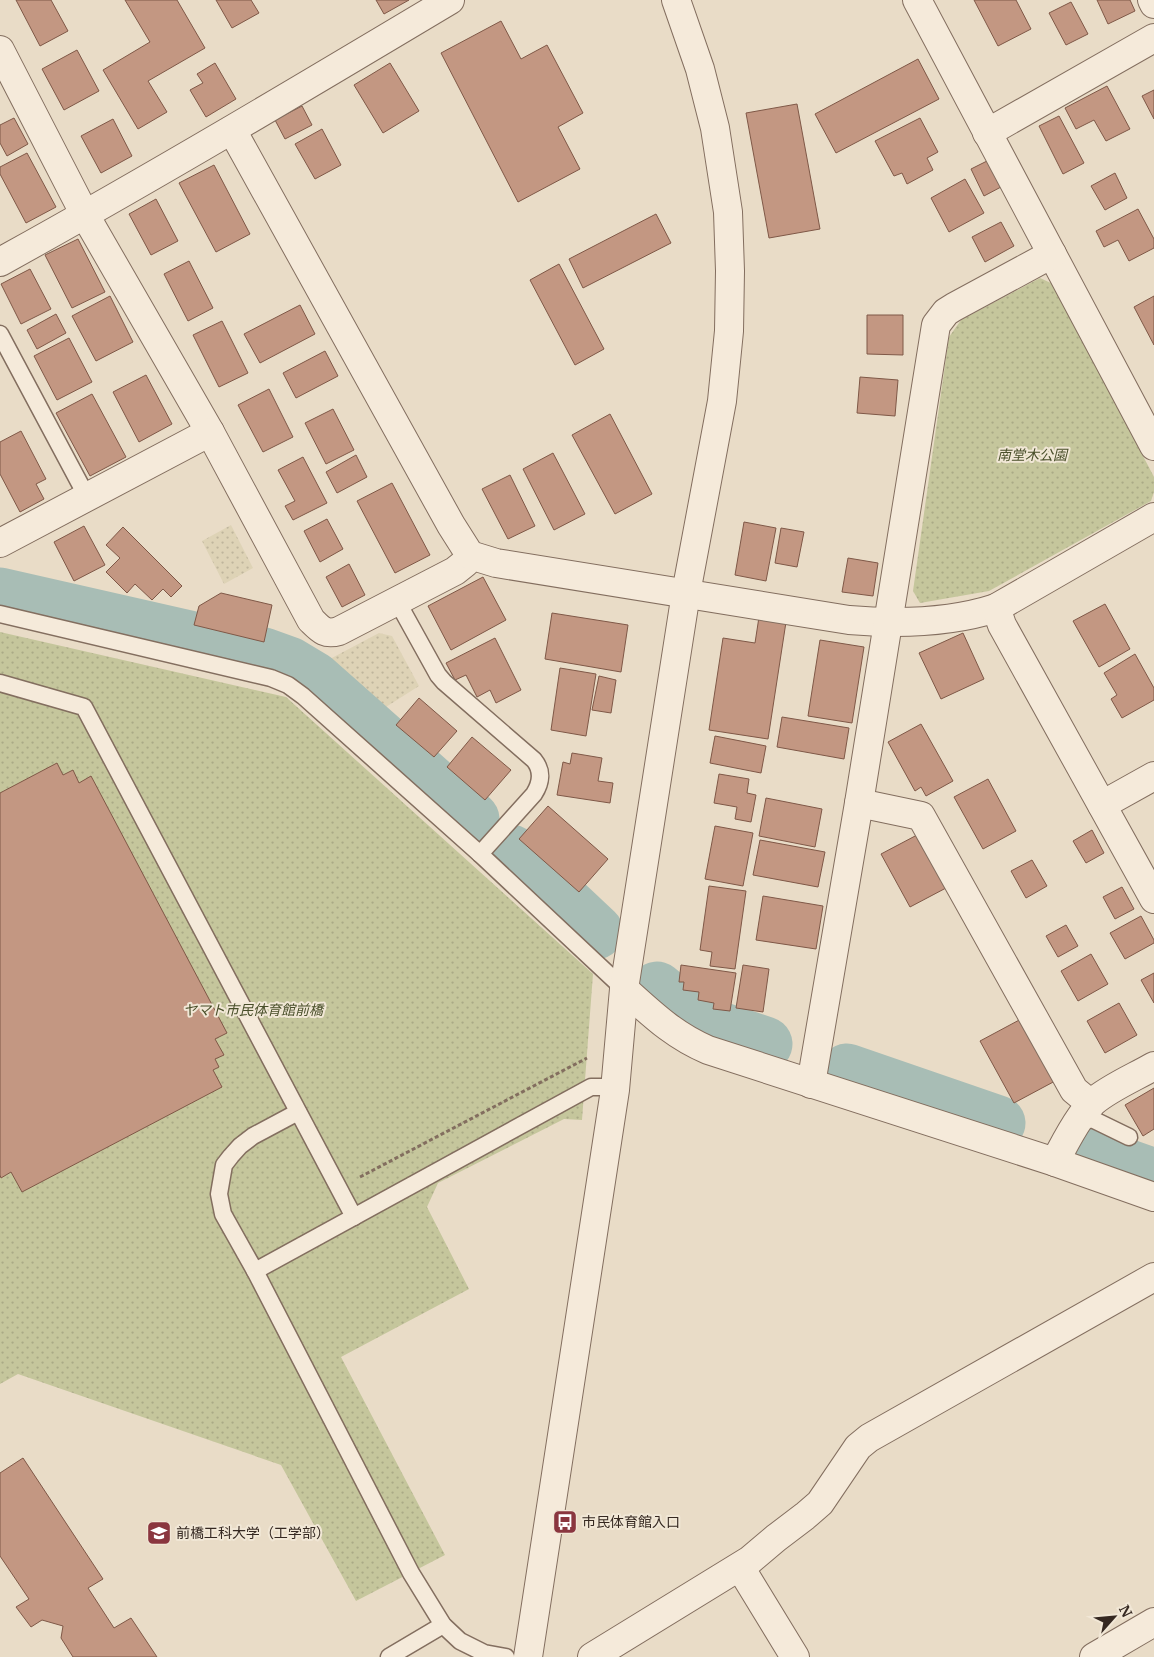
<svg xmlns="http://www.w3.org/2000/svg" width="1154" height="1657" viewBox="0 0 1154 1657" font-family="Merriweather,'Noto Sans JP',serif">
  <defs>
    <pattern id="farmland-dots" width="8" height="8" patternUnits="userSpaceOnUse" patternTransform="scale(1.25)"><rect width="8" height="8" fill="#ded3b6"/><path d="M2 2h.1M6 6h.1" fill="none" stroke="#bfb59c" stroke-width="1.8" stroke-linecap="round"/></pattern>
    <pattern id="park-dots" width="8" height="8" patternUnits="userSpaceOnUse" patternTransform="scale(1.25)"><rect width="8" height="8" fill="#c5c69c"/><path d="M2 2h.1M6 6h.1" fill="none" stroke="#aaaa86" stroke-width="1.8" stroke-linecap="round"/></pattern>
  </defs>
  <rect width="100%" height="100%" fill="#e9dcc7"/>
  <g fill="url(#farmland-dots)">
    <path d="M231 525 253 568 224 584 202 541Z"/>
    <path d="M379 633 392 636 419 686 378 712 328 660Z"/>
  </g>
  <g fill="url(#park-dots)">
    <path d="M1040 278 1053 284 1154 477V492L1151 501 989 591 920 603 913 591 949 337 961 320Z"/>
    <path d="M0 632 286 697 593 974 582 1120 564 1119 438 1183 427 1207 469 1289 341 1357 445 1555 356 1601 281 1465 18 1374 0 1384Z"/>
  </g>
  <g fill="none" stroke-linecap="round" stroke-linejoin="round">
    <g stroke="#a8bdb5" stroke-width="55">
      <path d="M0 595 264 655 289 664 314 679 472 819"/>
      <path d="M511 852 596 932"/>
      <path d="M657 989 696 1021 765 1044"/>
      <path d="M847 1071 998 1123"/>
      <path d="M1086 1152 1154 1176"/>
    </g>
  </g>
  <g fill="#c39782" stroke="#7f5847">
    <path d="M16 0H51L68 31 40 46Z"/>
    <path d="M125 0H177L205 48 148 81 167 112 138 129 103 70 150 42Z"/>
    <path d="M216 0H251L259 13 232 28Z"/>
    <path d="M376 0H409L384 14Z"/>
    <path d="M974 0H1016L1031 29 998 46Z"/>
    <path d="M1097 0H1130L1135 11 1108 24Z"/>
    <path d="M1071 2 1088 34 1066 45 1049 13Z"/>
    <path d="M501 21 521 59 547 45 583 113 558 127 580 169 518 202 441 53Z"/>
    <path d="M77 50 99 91 64 110 42 69Z"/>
    <path d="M918 59 939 99 836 153 815 114Z"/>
    <path d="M215 63 236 99 206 117 190 90 203 83 197 74Z"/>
    <path d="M390 63 419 111 383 133 354 85Z"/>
    <path d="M1107 86 1130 129 1106 141 1094 120 1076 129 1065 108Z"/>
    <path d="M1154 90V119L1142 96Z"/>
    <path d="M797 104 820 229 769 238 746 113Z"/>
    <path d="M302 106 312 125 285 139 275 120Z"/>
    <path d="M1059 116 1084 163 1063 174 1039 126Z"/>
    <path d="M14 118 28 144 7 156 0 143V125Z"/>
    <path d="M920 118 938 152 927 158 933 170 907 184 902 173 894 176 875 141Z"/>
    <path d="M113 119 132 156 101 173 81 136Z"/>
    <path d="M322 129 341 165 315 179 295 144Z"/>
    <path d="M27 153 56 207 26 223 0 174V167Z"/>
    <path d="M987 161 1001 187 984 196 971 169Z"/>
    <path d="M214 165 250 234 216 252 179 183Z"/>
    <path d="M1115 173 1127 198 1105 210 1091 186Z"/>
    <path d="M965 179 984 213 949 232 931 198Z"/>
    <path d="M156 199 178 241 151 255 129 214Z"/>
    <path d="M1138 209 1154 239V248L1129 261 1118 240 1104 247 1096 231Z"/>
    <path d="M656 214 671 243 583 288 569 259Z"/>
    <path d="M1001 222 1014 246 985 262 972 237Z"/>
    <path d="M78 239 105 292 72 308 45 255Z"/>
    <path d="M189 261 213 308 188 321 164 274Z"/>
    <path d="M559 264 604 349 575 365 530 280Z"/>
    <path d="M30 269 51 309 21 324 1 284Z"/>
    <path d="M110 296 133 342 96 361 72 316Z"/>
    <path d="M1154 296V345L1134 307Z"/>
    <path d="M300 305 315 334 260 363 244 334Z"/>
    <path d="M56 314 66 333 37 349 27 330Z"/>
    <path d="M867 315H903V355L867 354Z"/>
    <path d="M222 321 248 373 219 387 193 335Z"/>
    <path d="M69 338 92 382 57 400 34 356Z"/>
    <path d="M325 351 338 376 296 398 283 373Z"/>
    <path d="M146 375 172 424 139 442 113 392Z"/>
    <path d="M860 377 898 380 895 416 857 413Z"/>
    <path d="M269 389 293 437 263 452 238 405Z"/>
    <path d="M92 394 126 457 90 476 56 413Z"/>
    <path d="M333 409 354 450 326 464 305 423Z"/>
    <path d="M610 414 652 494 615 514 572 435Z"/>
    <path d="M21 431 46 479 36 484 44 499 20 512 0 474V442Z"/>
    <path d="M553 453 585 514 554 530 523 469Z"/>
    <path d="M356 455 367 477 337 493 326 472Z"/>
    <path d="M303 457 327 503 293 520 285 506 295 501 278 470Z"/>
    <path d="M510 475 535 526 508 539 482 489Z"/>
    <path d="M392 483 430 555 395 573 357 501Z"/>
    <path d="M327 519 343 549 320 562 304 531Z"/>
    <path d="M744 522 776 528 766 581 735 575Z"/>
    <path d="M84 526 105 565 74 581 54 542Z"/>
    <path d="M123 527 182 586 171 597 163 589 152 600 135 584 127 593 106 572 120 558 106 545Z"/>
    <path d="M781 528 804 532 797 567 775 563Z"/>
    <path d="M848 558 878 563 873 596 842 592Z"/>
    <path d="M349 564 365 595 342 607 326 577Z"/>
    <path d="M483 577 506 620 451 650 428 606Z"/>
    <path d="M221 593 272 605 264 642 194 625 199 606Z"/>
    <path d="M1105 604 1130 649 1099 667 1073 621Z"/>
    <path d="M552 613 628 625 621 672 545 659Z"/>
    <path d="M759 617 786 622 768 739 709 730 723 638 755 643Z"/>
    <path d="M963 633 984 679 941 699 919 653Z"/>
    <path d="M495 638 521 690 496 703 490 690 477 697 466 675 455 680 446 663Z"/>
    <path d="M820 640 864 647 852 723 808 716Z"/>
    <path d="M1135 654 1154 688V700L1122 718 1111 699 1117 695 1104 673Z"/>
    <path d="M560 668 596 674 586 736 551 730Z"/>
    <path d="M599 676 616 680 611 713 592 710Z"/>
    <path d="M419 698 457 731 434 757 396 725Z"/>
    <path d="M782 717 849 728 844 759 777 747Z"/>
    <path d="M921 724 953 781 926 796 921 787 915 791 888 742Z"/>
    <path d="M715 736 766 746 761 773 710 763Z"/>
    <path d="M472 737 511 770 485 800 447 767Z"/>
    <path d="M572 753 602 758 598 781 613 783 610 803 557 795 563 762 570 764Z"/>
    <path d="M57 763 63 775 73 770 79 783 91 776 227 1033 215 1039 224 1055 215 1059 219 1067 213 1070 222 1087 22 1192 11 1172 1 1178 0 1175V793Z"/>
    <path d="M719 774 749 779 747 793 756 795 751 822 735 819 737 807 714 803Z"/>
    <path d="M988 779 1016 831 983 849 954 797Z"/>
    <path d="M766 798 822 809 815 847 759 836Z"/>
    <path d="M548 806 608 859 579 892 519 839Z"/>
    <path d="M715 826 753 833 743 886 705 879Z"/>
    <path d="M1092 830 1104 853 1086 863 1073 841Z"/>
    <path d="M917 835 946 888 910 907 881 854Z"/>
    <path d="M760 840 825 852 818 887 753 875Z"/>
    <path d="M1032 860 1047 886 1026 898 1011 871Z"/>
    <path d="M709 886 746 891 735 969 710 966 712 952 700 950Z"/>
    <path d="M1122 887 1134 909 1115 919 1103 897Z"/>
    <path d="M763 896 823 906 816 949 756 940Z"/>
    <path d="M1141 916 1154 940V943L1125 959 1110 933Z"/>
    <path d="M1066 925 1078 946 1058 957 1046 936Z"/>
    <path d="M1091 954 1108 984 1078 1001 1061 971Z"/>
    <path d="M681 965 736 973 730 1011 713 1009 714 1003 698 1000 699 992 683 990 684 982H679Z"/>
    <path d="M743 965 769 969 763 1012 736 1008Z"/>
    <path d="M1154 973V1003L1141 980Z"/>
    <path d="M1119 1003 1137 1035 1105 1053 1087 1021Z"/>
    <path d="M1023 1018 1057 1080 1014 1103 980 1041Z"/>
    <path d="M1154 1088V1129L1143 1136 1125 1105Z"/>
    <path d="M23 1458 103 1579 88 1588 114 1628 131 1618 157 1657H73L61 1638 63 1626 42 1620 31 1627 16 1607 29 1599 0 1556V1473Z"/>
  </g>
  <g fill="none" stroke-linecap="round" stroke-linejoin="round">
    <defs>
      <g id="service">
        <path d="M0 334 87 497"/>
        <path d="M397 601 438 675 444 682 534 760C543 771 541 783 534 794L480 854"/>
        <path d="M0 614 271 678 288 685 303 696 480 854 624 989"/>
        <path d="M0 683 84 707 354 1217"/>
        <path d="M298 1112 253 1136 240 1146 231 1156 224 1165 219 1194 223 1214 255 1271 411 1573 443 1625 460 1641 484 1653 506 1657"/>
        <path d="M1077 1123 1092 1119 1129 1137"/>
        <path d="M255 1271 591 1087H602L615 1090"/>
        <path d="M389 1657 443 1625"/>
      </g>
      <g id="minor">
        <path d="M917 0 1154 446"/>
        <path d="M1152 0 1154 4"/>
        <path d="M0 50 85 215 210 432 311 620C321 630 325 635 339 631L455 571 465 563 470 555"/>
        <path d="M232 130 451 525 470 555 496 563 849 620C898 624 950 623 996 608L1154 517"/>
        <path d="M987 133 1154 38"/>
        <path d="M0 262C152 178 301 89 450 0"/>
        <path d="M0 543 210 432"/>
        <path d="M996 608 1002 625 1154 899"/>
        <path d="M859 803 921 816 1074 1090 1091 1104"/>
        <path d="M1102 805 1154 776"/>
        <path d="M624 989C652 1014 673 1035 708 1050L1055 1162 1154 1197"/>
        <path d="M811 1084 859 803 936 325 946 312 954 307 1052 254"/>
        <path d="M1055 1162C1064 1144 1079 1115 1093 1102 1109 1088 1135 1077 1154 1066"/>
        <path d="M740 1567 795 1657"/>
        <path d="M592 1657 750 1560 776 1538 805 1516 820 1503 858 1447 869 1438 1154 1277"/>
        <path d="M1094 1657 1154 1622"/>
      </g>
      <path id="tertiary" d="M528 1657 615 1090 624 989 686 593 722 401 729 331 730 271 728 212 715 128 700 69 676 0"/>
    </defs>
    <use href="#service" stroke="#836e5f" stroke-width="19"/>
    <use href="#minor" stroke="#836e5f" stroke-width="30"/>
    <use href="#tertiary" stroke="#836e5f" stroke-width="30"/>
    <path stroke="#836e5f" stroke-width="3" stroke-dasharray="4 2.5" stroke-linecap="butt" d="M360 1177 587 1058"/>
    <use href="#service" stroke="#f5eada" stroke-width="16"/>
    <use href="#minor" stroke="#f5eada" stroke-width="28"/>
    <use href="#tertiary" stroke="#f5eada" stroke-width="28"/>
  </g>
  <defs>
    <symbol id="bus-square" viewBox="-11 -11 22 22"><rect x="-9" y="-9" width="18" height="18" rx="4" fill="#8a363f" stroke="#f1e7d6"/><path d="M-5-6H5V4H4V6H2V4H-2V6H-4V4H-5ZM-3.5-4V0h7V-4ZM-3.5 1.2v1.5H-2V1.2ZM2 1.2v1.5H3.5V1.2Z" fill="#fff"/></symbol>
    <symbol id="university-square" viewBox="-11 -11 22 22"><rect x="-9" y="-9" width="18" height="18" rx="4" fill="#8a363f" stroke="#f1e7d6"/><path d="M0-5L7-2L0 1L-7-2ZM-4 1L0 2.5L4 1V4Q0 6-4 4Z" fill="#fff"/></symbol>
  </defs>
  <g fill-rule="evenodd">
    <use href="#bus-square" x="551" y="1508" width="28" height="28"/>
    <use href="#university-square" x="145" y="1519" width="28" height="28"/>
  </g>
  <g text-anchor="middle" stroke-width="4" stroke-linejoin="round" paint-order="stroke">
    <g font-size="14" font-style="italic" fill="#494f2a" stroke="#f1e7d6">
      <text x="1032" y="460">南堂木公園</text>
      <text x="253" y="1015">ヤマト市民体育館前橋</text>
    </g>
    <g font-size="14" fill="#352821" stroke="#f1e7d6" text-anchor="start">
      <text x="582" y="1527">市民体育館入口</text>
      <text x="176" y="1538">前橋工科大学（工学部）</text>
    </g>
  </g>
  <g transform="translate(1114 1617) rotate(63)" stroke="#f1e7d6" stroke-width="4" paint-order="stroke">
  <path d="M0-4L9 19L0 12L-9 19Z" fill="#352821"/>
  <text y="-8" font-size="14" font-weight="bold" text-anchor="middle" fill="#352821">N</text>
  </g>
</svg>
